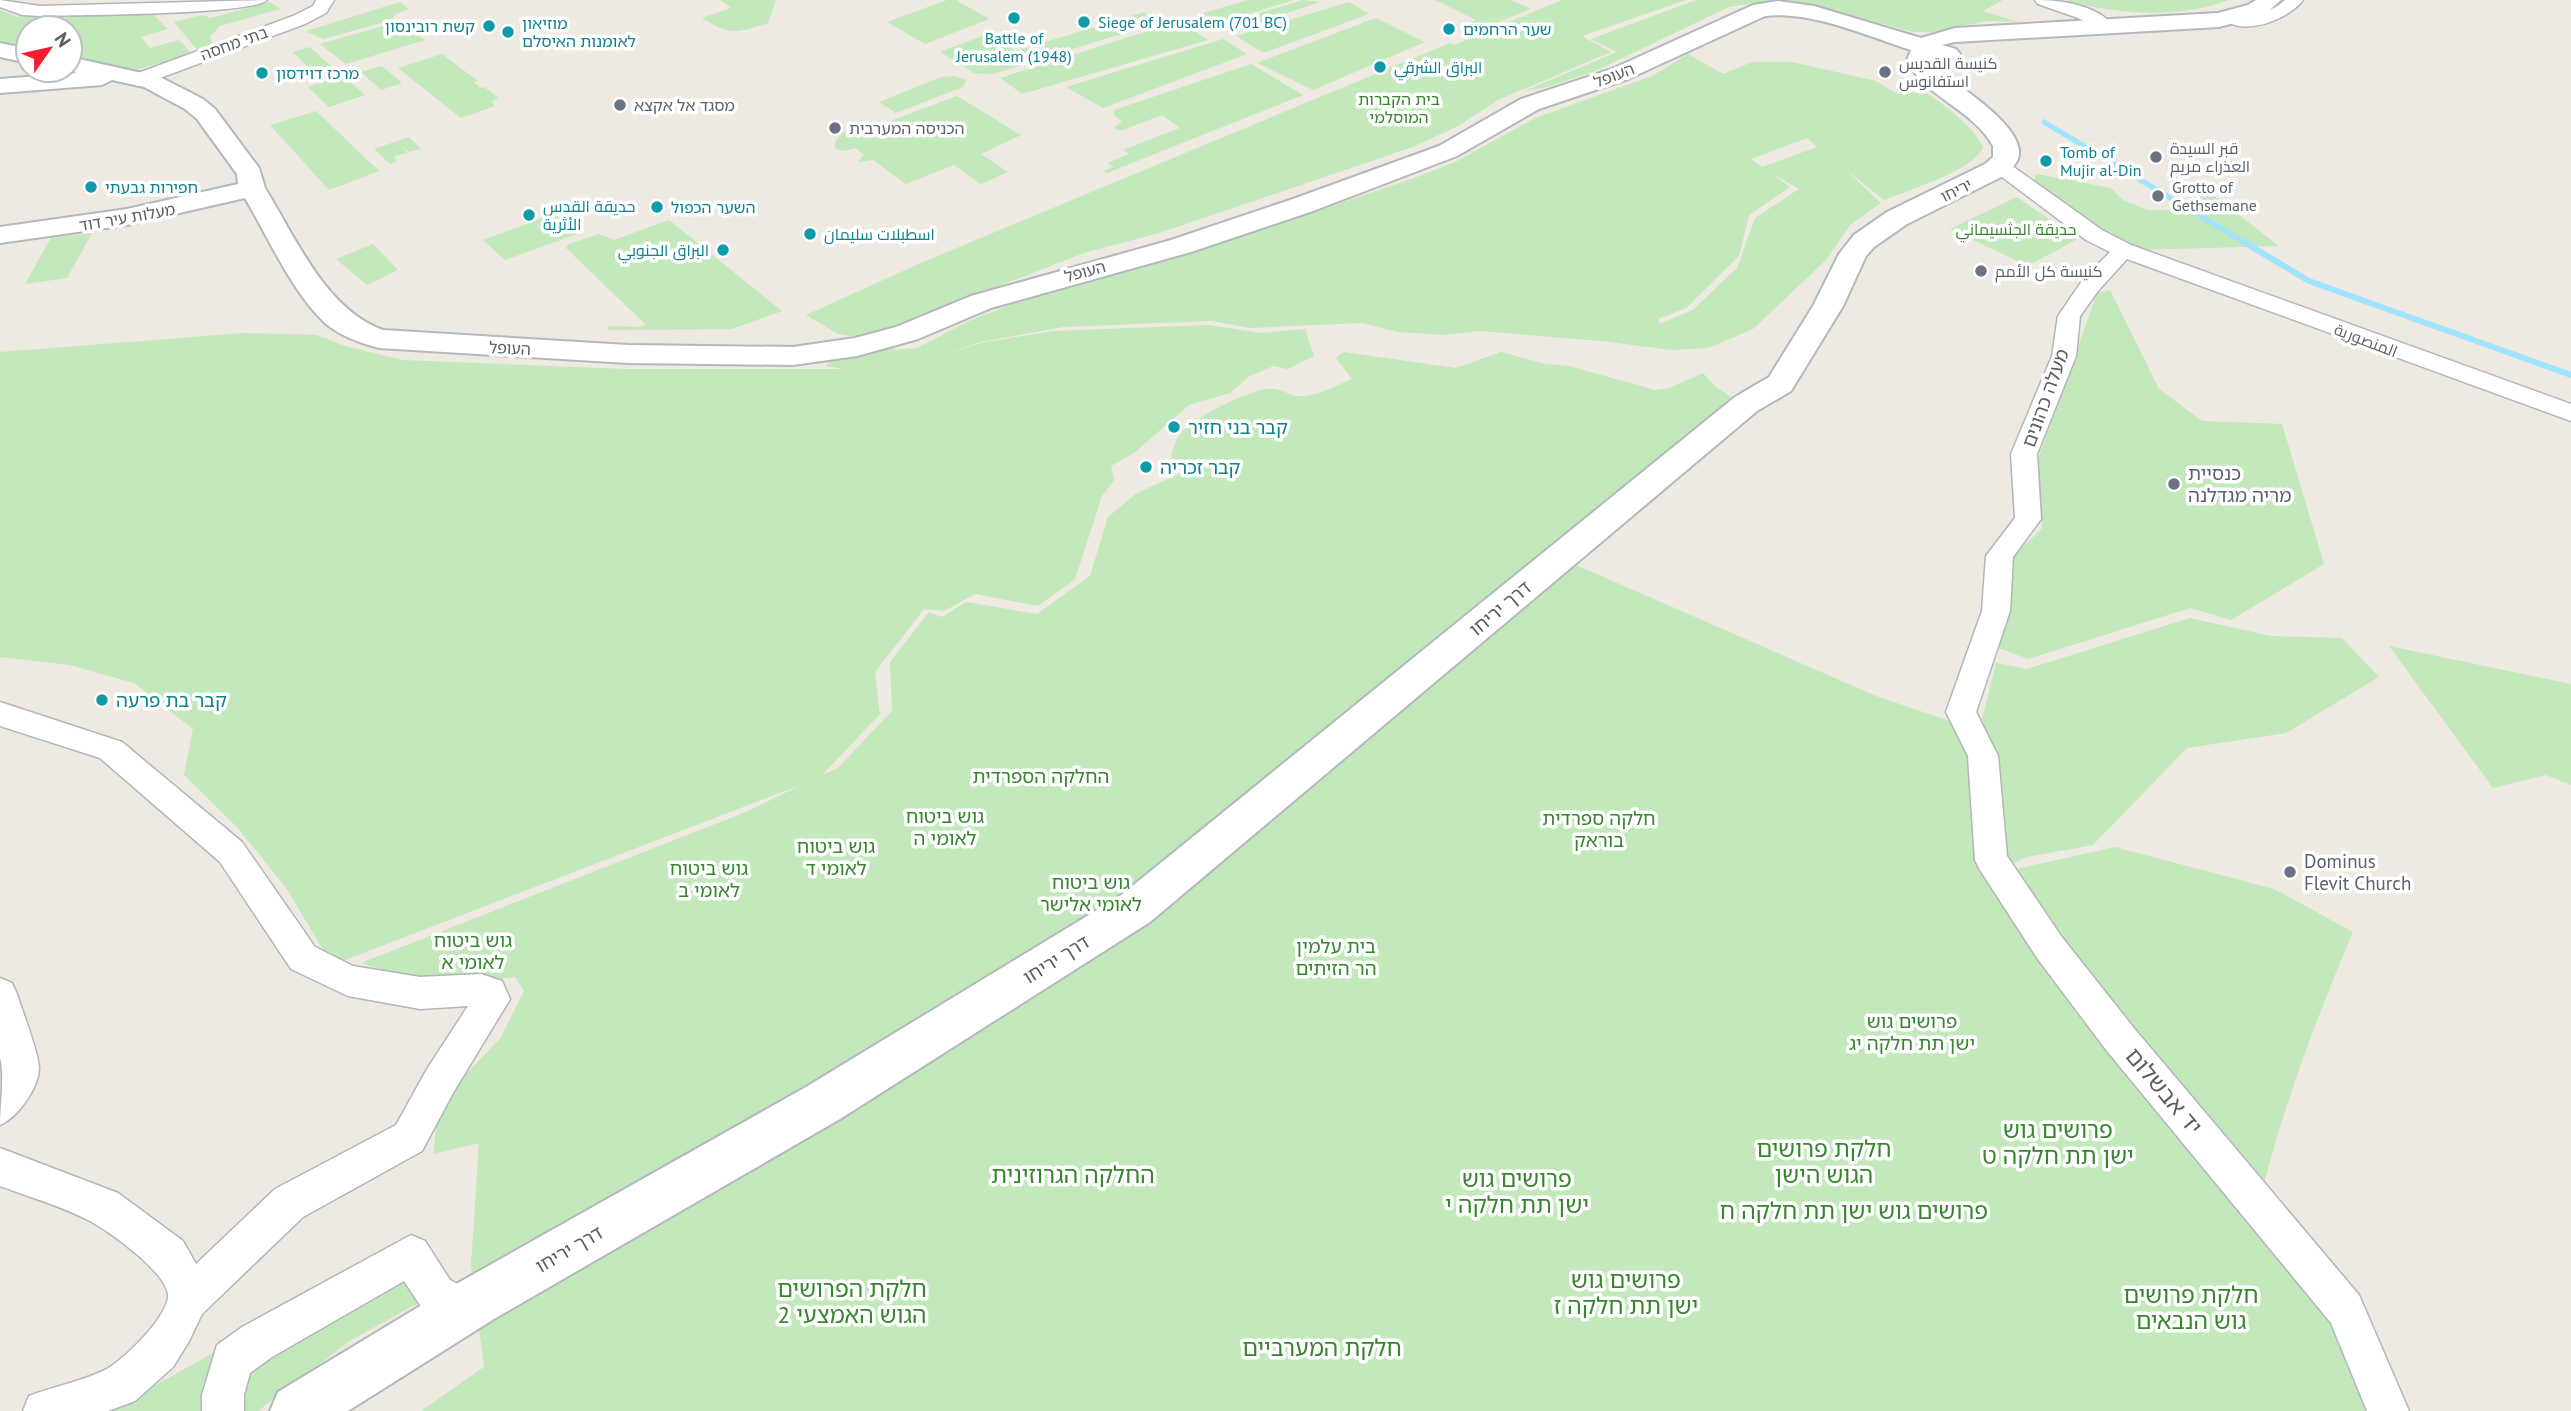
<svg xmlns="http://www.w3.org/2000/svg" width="2571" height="1411" viewBox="0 0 2571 1411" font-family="'PT Sans',Cairo,'Noto Sans Hebrew',sans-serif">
  <rect width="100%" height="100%" fill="#eee9e1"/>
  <g fill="#c2e8bb" fill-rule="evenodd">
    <path d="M720 0H776L768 23C736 33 731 36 702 18L731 8Z"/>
    <path d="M947 0H956L989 19 925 44 887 22Z"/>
    <path d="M1248 0H1294L1215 24 1200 14Z"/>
    <path d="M1303 0 1320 2 1248 26 1237 20Z"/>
    <path d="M1435 0H1511L1531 9 1479 30 1468 24 1476 20Z"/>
    <path d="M1562 0H1686L1582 36 1611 52 1498 100 1458 126 1413 147 1159 233 1084 253 865 338 838 334 806 315 923 262 1450 43 1454 45Z"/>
    <path d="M1696 0H2003L1983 11 2018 22 1986 21 1935 32H1914L1801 2 1754 3 1729 7 1595 71 1547 87 1524 91 1617 52 1591 39Z"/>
    <path d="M2066 0H2229C2178 19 2117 15 2066 0Z"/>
    <path d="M270 2 280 9 220 26 210 37 215 48 198 51 174 22 203 15 210 18Z"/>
    <path d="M400 2 409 9 396 14 392 20 323 39 306 31Z"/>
    <path d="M1349 2 1369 14 1263 53 1236 36Z"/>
    <path d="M0 10 17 17 152 13 168 29 141 37 150 48 179 40 193 55 138 69H120L70 61V28H28V49L0 41Z"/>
    <path d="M1144 12 1156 23 993 74 974 73 940 52 985 35 1016 51Z"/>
    <path d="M1376 18 1425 42 1313 90 1257 63Z"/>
    <path d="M400 21 425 40 346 64 320 44Z"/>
    <path d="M1179 21 1208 40 1022 94 1000 78Z"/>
    <path d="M1223 39 1247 54 1103 108 1066 87Z"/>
    <path d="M310 47 335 70 316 76 293 52Z"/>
    <path d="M442 54 478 81 474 82 480 88 484 87 499 98 491 101 495 106 461 118 398 68Z"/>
    <path d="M1688 54 1723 74 1752 62H1792L1876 81 1897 94 1925 92C1946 107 1971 123 1983 147 1974 171 1908 190 1884 200L1845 169 1881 203 1850 225 1826 260 1753 329 1708 348 1672 350 1601 341 1480 331 1442 335 1399 332 1362 323 1250 328 1211 321 1064 327 980 342 940 356 980 343 1053 331 1208 325 1261 333 1305 329 1314 356 1288 369 1273 366 1248 377 1230 393 1189 405 1134 453 1111 466 1114 480 1102 496 1075 579 1038 606 975 594 944 611 924 609 875 672 880 714 822 775 838 768 892 711 890 662 929 612 942 617 966 602 1037 614 1090 576 1108 517 1137 493 1186 471 1171 457C1173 448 1176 439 1182 432 1194 418 1255 385 1275 389 1287 391 1290 398 1306 396 1321 394 1337 385 1352 379L1336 358 1343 352 1456 368 1501 352 1546 364 1569 366 1655 390 1670 388 1703 373 1716 387 1736 400 1560 558 1876 696 1979 731 1996 663 2027 669 2190 618 2271 636 2342 638 2379 677 2286 733 2187 748 2093 845 2027 857 1985 877 2334 1327 2370 1411H421L484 1367 471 1265 479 1143 433 1154 437 1122 462 1078 500 1039 524 991 515 977 431 985 361 963 746 812 803 784 332 965 287 889 237 827 184 775 193 729 134 683 70 665 0 657V352L244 333 317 335 345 346 402 360 625 369H843L826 366 831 359 891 347 895 350 917 348 969 321 1041 293 1246 235 1417 177 1457 161 1535 118 1652 76ZM1807 138 1817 147 1762 167 1751 159ZM1771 173 1799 189 1755 218 1737 268 1693 310 1660 324 1658 319 1686 308 1739 256 1749 215 1790 187Z"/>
    <path d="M1251 64 1303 95 1107 173 1103 171 1113 167 1108 163 1129 154 1123 150 1180 128 1162 115 1123 130H1116L1115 127 1122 122 1113 114 1114 110Z"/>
    <path d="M382 66 402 83 381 90 361 72Z"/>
    <path d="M344 76 365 95 329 107 308 87Z"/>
    <path d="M955 76 966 80 963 87 896 113 879 102 941 77Z"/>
    <path d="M957 96 1021 135 981 154 1008 172 981 184 954 165 906 184 873 160 857 162 864 155 856 148 844 151 835 149V142L843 132 872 123 877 126Z"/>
    <path d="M316 111 379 171 329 190 270 125Z"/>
    <path d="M409 137 421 149 409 152 401 146 407 153 395 156 396 162 390 164 374 149Z"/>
    <path d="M2036 174 2111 188 2123 200 2148 210H2176L2198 200 2196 192H2209L2279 246 2135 250 2121 245 2033 184Z"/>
    <path d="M2017 197 2077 239 2028 266 1950 229Z"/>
    <path d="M554 214 577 234 505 260 483 240Z"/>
    <path d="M669 220 782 311 732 329 608 330 609 326 638 327 646 325 566 248 569 244 599 234 614 240Z"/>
    <path d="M92 233 67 278 25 284 51 238Z"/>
    <path d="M373 244 398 270 367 285 336 259Z"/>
    <path d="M2110 290 2159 389 2202 421 2282 424 2324 564 2231 620 2190 608 2028 659 1999 648 2013 557 2042 528 2037 462 2097 293Z"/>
    <path d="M2389 646 2571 684V785L2546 775 2493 788Z"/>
    <path d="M2115 847 2274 889 2353 932C2318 1015 2285 1100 2263 1188L2184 1108 2008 871Z"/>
    <path d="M402 1272 422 1301 348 1342 258 1411H244L239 1392 256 1355Z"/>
    <path d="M226 1346 208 1411H102L116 1407Z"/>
  </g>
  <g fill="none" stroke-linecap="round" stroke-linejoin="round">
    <path stroke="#a0e4ff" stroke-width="5" d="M2044 122 2247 244"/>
    <path stroke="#a0e4ff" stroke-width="6" d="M2244 242 2309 281 2571 375"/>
    <defs>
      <g id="street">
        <path d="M0 0 40 6 267 0C253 15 72 15 40 16L22 15 0 7Z"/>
        <path d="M316 0H334L326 13 305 24 144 84 137 86 128 80 130 76 293 16 313 6Z"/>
        <path d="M2035 0C2062 0 2097 5 2115 27L2106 32 2078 18 2038 4Z"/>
        <path d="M2285 0H2303C2289 19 2242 38 2223 18 2236 5 2262 23 2285 0Z"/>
        <path d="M2001 161 2008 163 2102 230 2131 245 2571 404V421L2127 259 2098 291 2080 316 2076 356 2037 454 2041 519 2013 557 2010 611 1976 712 1998 756 2007 856 2061 936 2133 1027 2359 1295 2409 1411H2367L2331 1323 2107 1051 2037 958 1980 870 1975 860 1968 756 1946 712 1982 611 1986 556 2015 518 2011 454 2052 356 2058 316 2082 281 2110 252 2086 240 1994 171 1991 167 1994 163Z"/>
        <path d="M0 702 122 742 242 842 315 947 353 966 420 977 481 974 502 981 510 999 453 1093 422 1151 303 1217 202 1314 188 1343 173 1367 135 1401 108 1411H23L29 1396C51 1387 92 1379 110 1367 128 1355 164 1320 168 1298 171 1275 109 1231 90 1221 62 1206 29 1197 0 1186V1148L118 1193 183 1241 196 1264 275 1189 396 1125 427 1069 468 1006 420 1009 348 996 291 969 220 862 100 758 0 726Z"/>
        <path d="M0 978 12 983 17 994C22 1010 39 1054 39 1068 39 1088 17 1118 0 1125 0 1105 5 1075 0 1058Z"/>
        <path d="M411 1235 425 1241 450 1280 477 1294 483 1308 477 1322 463 1328 422 1308 404 1281 272 1357 250 1373 244 1395V1411H202V1395L217 1345 242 1327Z"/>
      </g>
      <g id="secondary">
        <path d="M2256 0H2281L2264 15 2219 27 1955 42 1942 45 1956 49 1960 54 1956 59 1948 61 1932 57 1934 67C1955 84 2029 128 2018 159 2016 165 2008 171 2003 176L1907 224 1874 247 1866 256 1843 306 1791 391 1757 411 1150 922 840 1119 494 1319 348 1411H270L278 1392 458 1283 806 1087 1120 896 1735 397 1769 377 1813 306 1839 254 1854 235 1887 212 1985 164 1993 157V146C1973 109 1924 97 1907 60L1911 50C1866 36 1813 11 1765 16L1628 79 1539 109 1457 156 1313 211 1191 252 991 308 918 339 857 356 793 365 628 363 379 348C360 343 340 336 325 323 292 292 268 237 245 198L127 225 0 243V227L127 209 238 184 237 174 197 119 185 109 144 87 112 80 102 85 0 93V79L77 73 66 70H70V57L160 77 203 99 215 109 259 168 265 188C296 238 325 309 383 330L628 345 793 347 855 338 896 327 971 296 1171 240 1293 199 1439 146 1521 99 1612 69 1753 5 1778 1 1814 6 1921 38 1955 28 2218 13 2248 5Z"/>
        <path d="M0 43 28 49V63L0 57Z"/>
      </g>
    </defs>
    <use href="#street" stroke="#b2b6ba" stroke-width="3"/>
    <use href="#secondary" stroke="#b3b8bd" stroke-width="4"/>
    <use href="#street" fill="#fff" fill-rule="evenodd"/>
    <use href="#secondary" fill="#fff" fill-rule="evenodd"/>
  </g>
  <g fill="#0f9aa8" stroke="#fff" stroke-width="2.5">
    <circle cx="1014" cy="18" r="7"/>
    <circle cx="1084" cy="22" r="7"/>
    <circle cx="489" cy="26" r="7"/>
    <circle cx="1449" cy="29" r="7"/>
    <circle cx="508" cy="32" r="7"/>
    <circle cx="1380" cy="67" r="7"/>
    <circle cx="262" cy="73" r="7"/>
    <circle cx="2046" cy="161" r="7"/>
    <circle cx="91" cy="187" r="7"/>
    <circle cx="657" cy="207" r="7"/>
    <circle cx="529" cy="215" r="7"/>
    <circle cx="810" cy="234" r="7"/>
    <circle cx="723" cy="250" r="7"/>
    <circle cx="1174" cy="427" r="7"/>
    <circle cx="1146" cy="467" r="7"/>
    <circle cx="102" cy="700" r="7"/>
  </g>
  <g fill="#6b7280" stroke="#fff" stroke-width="2.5">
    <circle cx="1885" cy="72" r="7"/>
    <circle cx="620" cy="105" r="7"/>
    <circle cx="835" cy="128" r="7"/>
    <circle cx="2156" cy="157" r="7"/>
    <circle cx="2158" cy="196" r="7"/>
    <circle cx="1981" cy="271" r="7"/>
    <circle cx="2174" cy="484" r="7"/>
    <circle cx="2290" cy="872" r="7"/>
  </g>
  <g text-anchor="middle" stroke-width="7" stroke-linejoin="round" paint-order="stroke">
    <g font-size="16" fill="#0d838f" stroke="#fff" text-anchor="start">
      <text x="1098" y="28">Siege of Jerusalem (701 BC)</text>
      <text x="522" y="29">מוזיאון<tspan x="522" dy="18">לאומנות האיסלם</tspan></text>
      <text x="475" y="32" text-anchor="end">קשת רובינסון</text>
      <text x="1463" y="35">שער הרחמים</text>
      <text x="1014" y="44" text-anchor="middle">Battle of<tspan x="1014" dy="18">Jerusalem (1948)</tspan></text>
      <text x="1394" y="73">البراق الشرقي</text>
      <text x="276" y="79">מרכז דוידסון</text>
      <text x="2060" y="158">Tomb of<tspan x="2060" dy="18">Mujir al-Din</tspan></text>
      <text x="105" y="193">חפירות גבעתי</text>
      <text x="543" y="212">حديقة القدس<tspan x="543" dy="18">الأثرية</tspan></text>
      <text x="671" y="213">השער הכפול</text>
      <text x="824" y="240">اسطبلات سليمان</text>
      <text x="709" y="256" text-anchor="end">البراق الجنوبي</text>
    </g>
    <g font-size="16" fill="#5a5f63" stroke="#fff">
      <text transform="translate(234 43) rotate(-20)" y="6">בתי מחסה</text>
      <text transform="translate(1614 75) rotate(-21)" y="6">העופל</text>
      <text transform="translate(1956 190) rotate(-26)" y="6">יריחו</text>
      <text transform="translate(127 217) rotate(-10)" y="6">מעלות עיר דוד</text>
      <text transform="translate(1085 271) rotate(-15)" y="6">העופל</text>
      <text transform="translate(2366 340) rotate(21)" y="6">المنصورية</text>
      <text transform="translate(510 348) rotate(3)" y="6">העופל</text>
    </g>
    <g font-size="16" fill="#5b616d" stroke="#fff" text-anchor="start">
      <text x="1899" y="69">كنيسة القديس<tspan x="1899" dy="18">استفانوس</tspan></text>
      <text x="634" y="111">מסגד אל אקצא</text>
      <text x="849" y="134">הכניסה המערבית</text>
      <text x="2170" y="154">قبر السيدة<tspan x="2170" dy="18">العذراء مريم</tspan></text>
      <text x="2172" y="193">Grotto of<tspan x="2172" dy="18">Gethsemane</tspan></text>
      <text x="1995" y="277">كنيسة كل الأمم</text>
    </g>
    <g font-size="16" fill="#37862e" stroke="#fff">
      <text x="1399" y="105">בית הקברות<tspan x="1399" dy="18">המוסלמי</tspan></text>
      <text x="2016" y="235">حديقة الجثسيماني</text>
    </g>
    <g font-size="19" fill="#5a5f63" stroke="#fff">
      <text transform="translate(2045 398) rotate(-70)" y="7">מעלה כהונים</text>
      <text transform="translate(1500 608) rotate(-40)" y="7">דרך יריחו</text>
      <text transform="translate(1056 959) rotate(-32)" y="7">דרך יריחו</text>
      <text transform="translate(569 1249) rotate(-30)" y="7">דרך יריחו</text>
    </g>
    <g font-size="19" fill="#0d838f" stroke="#fff" text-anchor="start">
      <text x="1188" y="434">קבר בני חזיר</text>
      <text x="1160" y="474">קבר זכריה</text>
      <text x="116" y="707">קבר בת פרעה</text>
    </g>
    <g font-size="19" fill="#5b616d" stroke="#fff" text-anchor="start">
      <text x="2188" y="480">כנסיית<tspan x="2188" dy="22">מריה מגדלנה</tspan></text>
      <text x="2304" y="868">Dominus<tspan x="2304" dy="22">Flevit Church</tspan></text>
    </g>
    <g font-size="19" fill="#37862e" stroke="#fff">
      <text x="1041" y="783">החלקה הספרדית</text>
      <text x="945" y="823">גוש ביטוח<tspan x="945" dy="22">לאומי ה</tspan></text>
      <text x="1599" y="825">חלקה ספרדית<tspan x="1599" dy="22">בוראק</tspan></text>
      <text x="836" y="853">גוש ביטוח<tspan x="836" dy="22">לאומי ד</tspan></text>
      <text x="709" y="875">גוש ביטוח<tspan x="709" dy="22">לאומי ב</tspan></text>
      <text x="1091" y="889">גוש ביטוח<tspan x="1091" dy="22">לאומי אלישר</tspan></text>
      <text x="473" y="947">גוש ביטוח<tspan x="473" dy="22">לאומי א</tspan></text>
      <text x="1336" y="953">בית עלמין<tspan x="1336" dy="22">הר הזיתים</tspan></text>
      <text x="1912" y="1028">פרושים גוש<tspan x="1912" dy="22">ישן תת חלקה יג</tspan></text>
    </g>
    <g font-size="23" fill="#5a5f63" stroke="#fff">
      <text transform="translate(2164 1091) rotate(50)" y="8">יד אבשלום</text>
    </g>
    <g font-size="23" fill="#37862e" stroke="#fff">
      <text x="2058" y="1138">פרושים גוש<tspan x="2058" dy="26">ישן תת חלקה ט</tspan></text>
      <text x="1824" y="1157">חלקת פרושים<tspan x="1824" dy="26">הגוש הישן</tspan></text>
      <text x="1073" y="1183">החלקה הגרוזינית</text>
      <text x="1517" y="1187">פרושים גוש<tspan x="1517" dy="26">ישן תת חלקה י</tspan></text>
      <text x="1854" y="1219">פרושים גוש ישן תת חלקה ח</text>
      <text x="1626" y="1288">פרושים גוש<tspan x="1626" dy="26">ישן תת חלקה ז</tspan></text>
      <text x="852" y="1297">חלקת הפרושים<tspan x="852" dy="26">הגוש האמצעי 2</tspan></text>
      <text x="2191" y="1303">חלקת פרושים<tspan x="2191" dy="26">גוש הנבאים</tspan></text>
      <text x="1322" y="1356">חלקת המערביים</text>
    </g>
  </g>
  <g transform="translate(49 49) rotate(56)"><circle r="33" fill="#ffffff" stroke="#bdbfc1" stroke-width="2"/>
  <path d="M0-5L12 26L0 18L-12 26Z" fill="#f61e2e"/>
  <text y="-10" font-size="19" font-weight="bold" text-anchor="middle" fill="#5a5f63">N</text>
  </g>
</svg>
